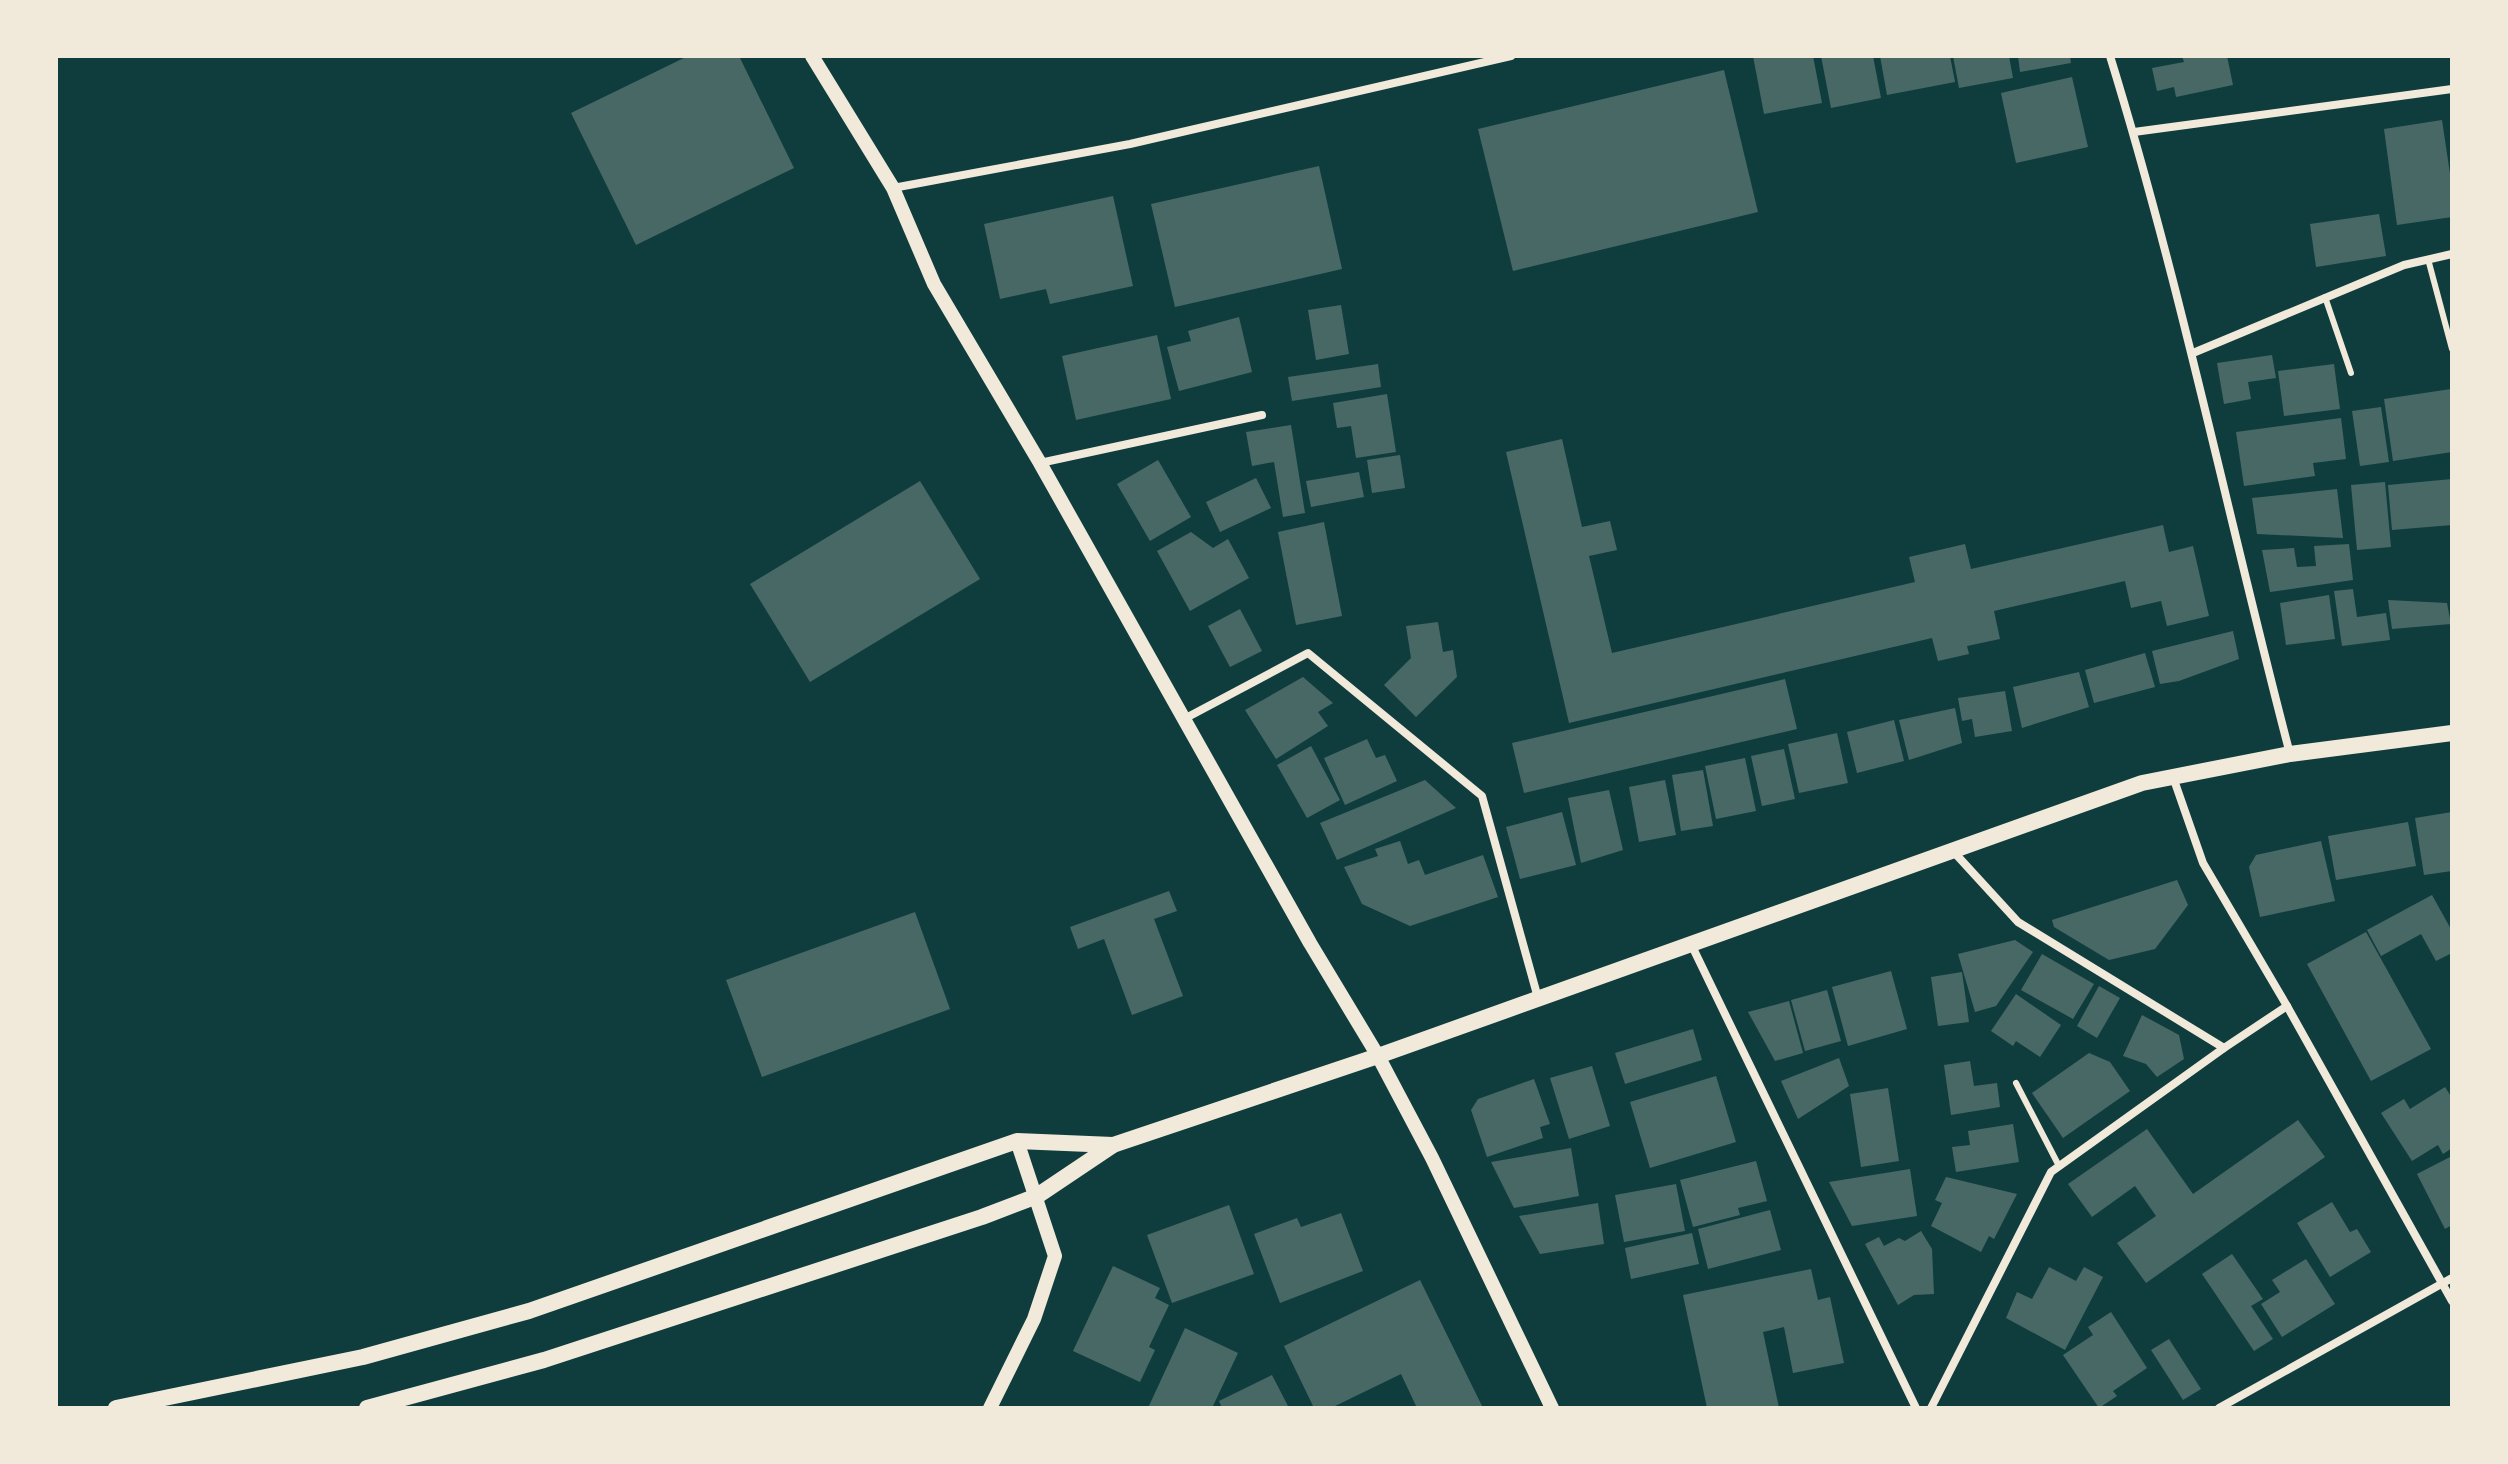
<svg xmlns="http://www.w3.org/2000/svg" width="2508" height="1464" viewBox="0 0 2508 1464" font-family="Overpass,sans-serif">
  <rect width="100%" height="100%" fill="#0f3d3e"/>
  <g fill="#486865">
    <path d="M688 56H739L794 168 636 245 571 113Z"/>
    <path d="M1753 56H1813L1822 103 1764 114Z"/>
    <path d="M1821 56H1873L1881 98 1831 108Z"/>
    <path d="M1880 56H1950L1955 82 1887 95Z"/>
    <path d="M1953 56H2009L2013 78 1959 88Z"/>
    <path d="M2018 56H2070L2071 63 2020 72Z"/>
    <path d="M2182 56H2227L2233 85 2176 97 2174 87 2157 91 2152 68 2184 62Z"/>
    <path d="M1724 70 1758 212 1513 271 1478 129Z"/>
    <path d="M2072 77 2088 147 2016 163 2001 93Z"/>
    <path d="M2442 120 2452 187V217L2397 225 2384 129Z"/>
    <path d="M1319 166 1342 269 1175 307 1151 204Z"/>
    <path d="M1113 196 1133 286 1050 304 1046 289 1000 299 984 224Z"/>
    <path d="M2379 214 2386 256 2316 267 2310 224Z"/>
    <path d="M1341 305 1349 354 1316 360 1308 310Z"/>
    <path d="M1239 317 1252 372 1179 391 1167 347 1191 341 1188 331Z"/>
    <path d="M1157 335 1171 399 1076 420 1062 356Z"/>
    <path d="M2272 355 2276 378 2248 382 2251 399 2224 404 2217 363Z"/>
    <path d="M1378 364 1381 387 1292 401 1288 377Z"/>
    <path d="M2334 364 2340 409 2284 416 2278 371Z"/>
    <path d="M2451 389 2452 452 2393 461 2384 399Z"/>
    <path d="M1387 394 1396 452 1356 458 1351 426 1337 428 1333 403Z"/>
    <path d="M2381 407 2389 462 2360 466 2352 411Z"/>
    <path d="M2341 418 2346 459 2313 463 2315 476 2244 486 2236 432Z"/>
    <path d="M1291 425 1305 513 1283 517 1274 462 1252 466 1246 432Z"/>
    <path d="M1562 439 1582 527 1610 521 1617 550 1589 556 1612 653 1915 582 1909 557 1965 544 1971 569 2163 525 2169 552 2193 546 2209 616 2167 626 2161 601 2131 608 2125 581 1994 611 2000 639 1967 646 1969 654 1938 661 1932 638 1569 723 1506 452Z"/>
    <path d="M1400 455 1405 488 1372 493 1367 460Z"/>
    <path d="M1158 460 1191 517 1150 541 1117 484Z"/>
    <path d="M1359 472 1364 497 1311 507 1306 481Z"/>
    <path d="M1256 478 1271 508 1220 532 1206 502Z"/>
    <path d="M2452 479V525L2392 530 2388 485Z"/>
    <path d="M920 481 980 579 810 682 750 584Z"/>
    <path d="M2385 482 2391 547 2357 550 2351 485Z"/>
    <path d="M2337 489 2343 538 2257 534 2252 498Z"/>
    <path d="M1324 522 1342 616 1296 625 1278 532Z"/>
    <path d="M1191 532 1213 548 1228 539 1249 578 1190 611 1157 551Z"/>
    <path d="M2349 544 2353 580 2270 592 2262 550 2294 548 2297 567 2316 566 2314 546Z"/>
    <path d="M2353 589 2357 617 2386 613 2390 640 2342 646 2334 591Z"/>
    <path d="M2329 595 2335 639 2286 645 2280 603Z"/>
    <path d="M2388 600 2447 603 2451 624 2392 629Z"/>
    <path d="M1240 609 1262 651 1230 667 1208 626Z"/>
    <path d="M1438 622 1443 652 1453 650 1457 677 1416 717 1384 685 1411 658 1406 626Z"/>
    <path d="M2233 631 2239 659 2179 681 2160 684 2152 651Z"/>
    <path d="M2145 653 2155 687 2094 703 2085 670Z"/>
    <path d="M2079 672 2089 707 2022 728 2013 687Z"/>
    <path d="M1303 677 1333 703 1318 712 1328 726 1276 759 1245 710Z"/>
    <path d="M1785 679 1797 729 1524 793 1512 743Z"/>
    <path d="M2005 691 2012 731 1975 737 1972 719 1962 721 1958 698Z"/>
    <path d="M1955 708 1962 743 1909 760 1899 720Z"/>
    <path d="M1894 720 1904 761 1857 773 1847 732Z"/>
    <path d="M1837 733 1848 783 1799 793 1788 744Z"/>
    <path d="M1367 739 1376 758 1385 755 1397 781 1345 805 1324 758Z"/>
    <path d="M1311 746 1340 800 1307 818 1277 765Z"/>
    <path d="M1784 749 1795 799 1762 806 1751 756Z"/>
    <path d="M1745 758 1756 811 1716 819 1705 766Z"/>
    <path d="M1703 770 1713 826 1681 831 1672 775Z"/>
    <path d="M1425 780 1456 808 1337 860 1320 823Z"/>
    <path d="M1665 780 1676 835 1639 842 1629 787Z"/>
    <path d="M1609 790 1623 850 1581 863 1568 798Z"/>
    <path d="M1562 812 1576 865 1520 879 1506 827Z"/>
    <path d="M2452 812V871L2424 875 2415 818Z"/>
    <path d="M2408 822 2416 866 2336 880 2328 836Z"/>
    <path d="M1400 841 1408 864 1419 860 1425 875 1483 855 1498 897 1410 926 1362 904 1344 867 1378 856 1375 849Z"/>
    <path d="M2321 841 2335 901 2260 917 2249 867 2256 855Z"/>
    <path d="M2177 880 2188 905 2155 949 2109 960 2054 927 2052 920Z"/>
    <path d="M1169 891 1177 911 1154 919 1183 996 1132 1015 1104 939 1078 949 1070 927Z"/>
    <path d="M2432 895 2452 931V953L2436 961 2421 934 2381 956 2367 930Z"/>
    <path d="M915 912 950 1009 762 1077 726 980Z"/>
    <path d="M2366 932 2431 1049 2371 1081 2307 964Z"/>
    <path d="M2015 940 2033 952 1996 1006 1975 1012 1958 954Z"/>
    <path d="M2042 954 2094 984 2073 1019 2021 990Z"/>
    <path d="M1891 971 1907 1029 1848 1046 1832 987Z"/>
    <path d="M1962 972 1969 1022 1938 1026 1931 977Z"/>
    <path d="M2099 986 2120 998 2097 1038 2077 1026Z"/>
    <path d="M1827 990 1841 1041 1805 1051 1791 1000Z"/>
    <path d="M2016 994 2061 1025 2040 1057 2016 1041 2013 1046 1991 1031Z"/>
    <path d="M1789 1001 1803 1053 1775 1061 1748 1012Z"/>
    <path d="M2142 1015 2179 1035 2184 1059 2157 1077 2146 1064 2123 1056Z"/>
    <path d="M1693 1029 1702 1060 1625 1084 1615 1053Z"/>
    <path d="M2089 1053 2110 1062 2130 1091 2063 1138 2032 1093Z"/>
    <path d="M1839 1058 1849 1086 1798 1119 1781 1081Z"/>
    <path d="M1970 1061 1974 1086 1997 1083 2000 1107 1951 1115 1944 1065Z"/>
    <path d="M1592 1066 1610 1126 1569 1139 1550 1078Z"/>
    <path d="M1716 1076 1736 1142 1650 1168 1630 1102Z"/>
    <path d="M1534 1079 1550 1124 1540 1127 1543 1138 1487 1157 1471 1110 1478 1099Z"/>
    <path d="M2445 1087 2452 1098V1148L2443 1154 2438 1145 2412 1161 2381 1113 2404 1099 2410 1109Z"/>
    <path d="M1888 1088 1899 1161 1861 1167 1850 1094Z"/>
    <path d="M2298 1120 2325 1157 2146 1283 2117 1243 2156 1216 2135 1186 2092 1217 2068 1184 2147 1129 2193 1194Z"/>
    <path d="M2013 1124 2019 1162 1956 1172 1952 1147 1970 1145 1968 1131Z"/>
    <path d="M1571 1148 1579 1196 1514 1208 1491 1162Z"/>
    <path d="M2452 1156V1225L2445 1229 2417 1174Z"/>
    <path d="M1756 1161 1767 1201 1738 1208 1740 1215 1693 1227 1680 1180Z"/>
    <path d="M1910 1169 1917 1216 1852 1226 1829 1182Z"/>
    <path d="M1946 1177 2017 1194 1994 1239 1989 1236 1981 1252 1931 1226 1942 1203 1935 1200Z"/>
    <path d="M1676 1184 1685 1231 1624 1242 1615 1195Z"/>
    <path d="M2332 1202 2350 1232 2357 1229 2371 1252 2330 1277 2297 1223Z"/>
    <path d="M1598 1203 1604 1244 1540 1254 1519 1216Z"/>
    <path d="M1229 1205 1254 1274 1172 1303 1147 1235Z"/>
    <path d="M1770 1210 1781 1250 1708 1269 1698 1229Z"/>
    <path d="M1341 1213 1363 1271 1280 1303 1254 1234 1297 1218 1301 1227Z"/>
    <path d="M1921 1231 1932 1249 1934 1294 1914 1295 1898 1305 1865 1244 1879 1237 1884 1246 1899 1238 1905 1241Z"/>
    <path d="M1692 1233 1699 1264 1631 1279 1625 1248Z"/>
    <path d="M2232 1254 2263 1299 2251 1306 2273 1339 2254 1351 2202 1274Z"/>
    <path d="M2306 1259 2335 1304 2282 1337 2261 1304 2280 1292 2272 1280Z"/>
    <path d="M1113 1266 1160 1288 1155 1298 1169 1305 1149 1347 1155 1350 1140 1382 1073 1351Z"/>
    <path d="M2049 1267 2076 1281 2084 1267 2103 1277 2065 1350 2006 1318 2017 1292 2032 1299Z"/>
    <path d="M1811 1269 1818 1300 1830 1297 1844 1363 1793 1373 1784 1327 1763 1332 1779 1408H1707L1683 1295Z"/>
    <path d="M1420 1280 1483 1408H1417L1401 1374 1331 1408H1314L1284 1346Z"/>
    <path d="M2111 1312 2147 1368 2113 1391 2117 1396 2099 1408 2063 1355 2093 1335 2088 1327Z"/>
    <path d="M1185 1328 1238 1353 1212 1408H1148Z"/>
    <path d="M2169 1339 2201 1389 2183 1400 2151 1350Z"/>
    <path d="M1272 1375 1289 1408H1222L1219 1401Z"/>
  </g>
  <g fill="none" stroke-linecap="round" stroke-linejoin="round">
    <g stroke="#f1e9da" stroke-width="6">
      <path d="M2428 259 2452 349"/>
      <path d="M2325 297 2351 373"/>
      <path d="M2016 1083 2059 1166"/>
    </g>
    <g stroke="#f1e9da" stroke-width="8">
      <path d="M2110 56C2181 286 2229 522 2290 754"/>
      <path d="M2134 132 2452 89"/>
      <path d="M893 188 1130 144 1511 56"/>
      <path d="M2193 353 2404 265 2452 254"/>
      <path d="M1040 463 1262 415"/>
      <path d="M1184 719 1308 653 1482 796 1538 998"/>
      <path d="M2173 777 2203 863 2287 1006 2452 1301"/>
      <path d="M1952 850 2018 922 2224 1048"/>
      <path d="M1691 944 1916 1408"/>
      <path d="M1931 1408 2051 1172 2224 1048 2287 1006"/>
      <path d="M2219 1408 2452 1278"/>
    </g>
    <g stroke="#f1e9da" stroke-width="14">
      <path d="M812 56 893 188 934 284 1040 463 1310 943 1378 1056 1432 1158 1552 1408"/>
      <path d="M990 1408 1034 1319 1055 1256 1017 1141"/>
    </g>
    <g stroke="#f1e9da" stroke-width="16">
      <path d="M116 1408 363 1357 529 1311 1017 1141 1113 1145"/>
      <path d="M367 1408 544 1360 982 1217 1037 1196 1113 1145 1378 1056 2142 783 2290 754 2452 733"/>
    </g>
  </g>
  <rect width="2508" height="1464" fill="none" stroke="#f1e9da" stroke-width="116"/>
</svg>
